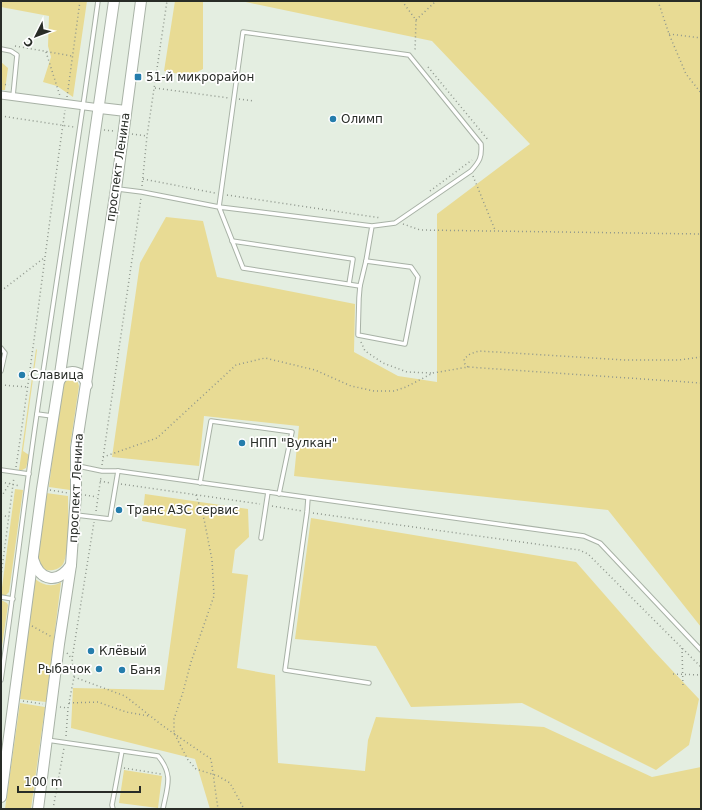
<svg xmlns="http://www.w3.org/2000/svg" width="702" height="810" viewBox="0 0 702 810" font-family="'DejaVu Sans',sans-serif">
  <rect width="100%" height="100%" fill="#e4eee1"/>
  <g fill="#e8db94">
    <path d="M1 1H87L73 97 57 86 43 82 51 57 48 46 49 16 1 7Z"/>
    <path d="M175 1H203V69L190 76 164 71Z"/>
    <path d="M241 1H701V627L608 510 294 476 299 426 204 416 199 466 112 457 140 263 166 217 203 221 217 277 355 304 354 352 398 376 437 382V214L530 144 432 41Z"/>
    <path d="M1 62 8 68 5 90H1Z"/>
    <path d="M36 349 37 350 23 451 29 455 26 468 22 470H19Z"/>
    <path d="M68 378C74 378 78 380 79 386L70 447V490L49 487 61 383Z"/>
    <path d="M15 489 23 490 9 592 6 595H1Z"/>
    <path d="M46 493 68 496C68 514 70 545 64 562 61 570 50 572 43 569L36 558Z"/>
    <path d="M145 494 248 509 249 537 235 550 232 573 248 575 237 668 275 675 278 763 365 771 368 740 376 717 544 727 652 777 701 767V809H210L195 759 71 728 73 688 164 690 186 529 142 521Z"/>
    <path d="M311 518 576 562 653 650 699 699 689 745 656 770 522 703 411 707 376 646 295 639Z"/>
    <path d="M34 578C42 585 52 588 61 582L46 702 20 699Z"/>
    <path d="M1 600 7 603 8 605 1 653Z"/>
    <path d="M20 703 45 707 31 809H5Z"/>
    <path d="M124 770 162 776 158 808 119 803Z"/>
  </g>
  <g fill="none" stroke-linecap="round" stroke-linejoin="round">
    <defs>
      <g id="service">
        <path d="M1 49 11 51 17 55 13 96"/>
        <path d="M118 189 142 192 219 207 372 226 395 223 471 171C480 161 482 157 481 144L409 55 243 32 219 207 243 268 360 286 366 261 372 226"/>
        <path d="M232 241 353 259 349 284"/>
        <path d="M360 286 359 298 358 335 405 344 418 277 411 267 366 261"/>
        <path d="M1 348 5 353 1 371"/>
        <path d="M37 414 52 416"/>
        <path d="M78 466 102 471H118L584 536 600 543 701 650"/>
        <path d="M1 470 29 474"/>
        <path d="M200 483 211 421 292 432 279 494"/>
        <path d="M308 498 307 512 285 670 369 683"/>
        <path d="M76 515 110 519 118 471"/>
        <path d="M261 538 268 492"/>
        <path d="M1 597 13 599"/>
        <path d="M1 680C14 591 24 502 37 413 57 276 79 139 98 1"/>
        <path d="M47 740 158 756C174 775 167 787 163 809"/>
        <path d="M113 809 112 805 122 751"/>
      </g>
      <path id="minor" d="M1 95 100 108"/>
      <g id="secondary">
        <path d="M100 108 126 111"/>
        <path d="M59 381C68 367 82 370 87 385"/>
        <path d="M33 559C40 582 58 584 71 565"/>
        <path d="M1 797 42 489 59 381 114 1"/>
        <path d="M38 809 59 644 71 565 76 494V448L116 189 141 1"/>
      </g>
    </defs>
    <use href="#service" stroke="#a8b2a6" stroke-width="5.5"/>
    <use href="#minor" stroke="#a8b2a6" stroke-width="9"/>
    <use href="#secondary" stroke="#a8b2a6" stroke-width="12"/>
    <g stroke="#8f978d" stroke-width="1.5" stroke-dasharray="1 3" stroke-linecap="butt">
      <path d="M402 1 416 20 415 52"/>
      <path d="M658 1 669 34 686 74 701 93"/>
      <path d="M416 20 436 1"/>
      <path d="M669 34 701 38"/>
      <path d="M15 46 72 56"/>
      <path d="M46 52 60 96"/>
      <path d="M428 67 489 141"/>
      <path d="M1 84 9 85"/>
      <path d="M155 88 229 98"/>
      <path d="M67 97 80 1"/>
      <path d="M239 99 254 101"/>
      <path d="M1 116 74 127"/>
      <path d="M104 130 114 131"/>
      <path d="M132 134 147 136"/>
      <path d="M473 176 495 230"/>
      <path d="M143 179 215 193"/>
      <path d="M142 186 147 136 167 1"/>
      <path d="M430 191 472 160"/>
      <path d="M227 195 381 218"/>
      <path d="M403 224 420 230 701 234"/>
      <path d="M1 291 44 258"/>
      <path d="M361 342 365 351 383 363 407 372 432 373"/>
      <path d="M468 367 465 364 464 359 470 354 479 351 626 360H679L701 357"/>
      <path d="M1 385 28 387"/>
      <path d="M103 457 157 438 236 365 265 358 315 370 351 386 374 391H394L406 387 433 373 468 367 701 383"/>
      <path d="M102 465 141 198"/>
      <path d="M16 467C34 348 48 229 65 110"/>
      <path d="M100 481 110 483"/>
      <path d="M1 482 20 486"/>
      <path d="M121 484 260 504"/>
      <path d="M50 490 68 493"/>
      <path d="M85 495 97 497"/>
      <path d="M196 495 204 519 212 560 214 596 191 662 183 692 174 719V733L188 760 196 769 218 776 230 783 244 809"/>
      <path d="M1 497 10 483"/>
      <path d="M272 506 302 511"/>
      <path d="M96 511 101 477"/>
      <path d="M313 513 579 550 588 554 701 667"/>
      <path d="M1 515 9 517"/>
      <path d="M1 576 14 477"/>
      <path d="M32 626 52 637"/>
      <path d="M682 648 683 688"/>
      <path d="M67 653 72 659"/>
      <path d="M673 674 701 675"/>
      <path d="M74 677 125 696 163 726 211 759 218 809"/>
      <path d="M23 701 43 704"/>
      <path d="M69 703 98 702 126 712 149 716"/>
      <path d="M60 707 68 708"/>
      <path d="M66 736 68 708 74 677 72 659 94 522"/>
      <path d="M124 768 161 774"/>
      <path d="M53 809 64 748"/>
    </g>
    <use href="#service" stroke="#fff" stroke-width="3.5"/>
    <use href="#minor" stroke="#fff" stroke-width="7"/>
    <use href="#secondary" stroke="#fff" stroke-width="10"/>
  </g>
  <g fill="#257dac" stroke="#fff" stroke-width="1.5">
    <rect x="134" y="73" width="8" height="8" rx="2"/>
    <circle cx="333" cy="119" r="4"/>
    <circle cx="22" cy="375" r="4"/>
    <circle cx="242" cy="443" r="4"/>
    <circle cx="119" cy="510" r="4"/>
    <circle cx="91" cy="651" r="4"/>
    <circle cx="99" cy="669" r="4"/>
    <circle cx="122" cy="670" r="4"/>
  </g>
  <g text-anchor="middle" stroke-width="3.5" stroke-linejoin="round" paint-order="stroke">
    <g font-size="12" fill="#282c27" stroke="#fff" text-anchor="start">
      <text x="146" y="81">51-й микрорайон</text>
      <text x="341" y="123">Олимп</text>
      <text x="30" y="379">Славица</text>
      <text x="250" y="447">НПП "Вулкан"</text>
      <text x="127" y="514">Транс АЗС сервис</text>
      <text x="99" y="655">Клёвый</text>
      <text x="91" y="673" text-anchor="end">Рыбачок</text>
      <text x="130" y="674">Баня</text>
    </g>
    <g font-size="12" fill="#282c27" stroke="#fff">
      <text transform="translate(118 167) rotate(-82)" y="4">проспект Ленина</text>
      <text transform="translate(76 488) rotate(-87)" y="4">проспект Ленина</text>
    </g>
  </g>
  <rect width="702" height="810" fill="none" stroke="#282c27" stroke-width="4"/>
  <g transform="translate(36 36) rotate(228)" stroke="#ffffff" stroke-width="3" paint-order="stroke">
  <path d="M0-3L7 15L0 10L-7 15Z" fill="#282c27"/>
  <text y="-6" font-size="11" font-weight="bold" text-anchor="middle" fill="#282c27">С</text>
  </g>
  <path d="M18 786v6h122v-6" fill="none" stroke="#282c27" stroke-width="2"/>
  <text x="24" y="786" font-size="12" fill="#282c27" stroke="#ffffff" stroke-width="3" paint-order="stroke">100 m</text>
</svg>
